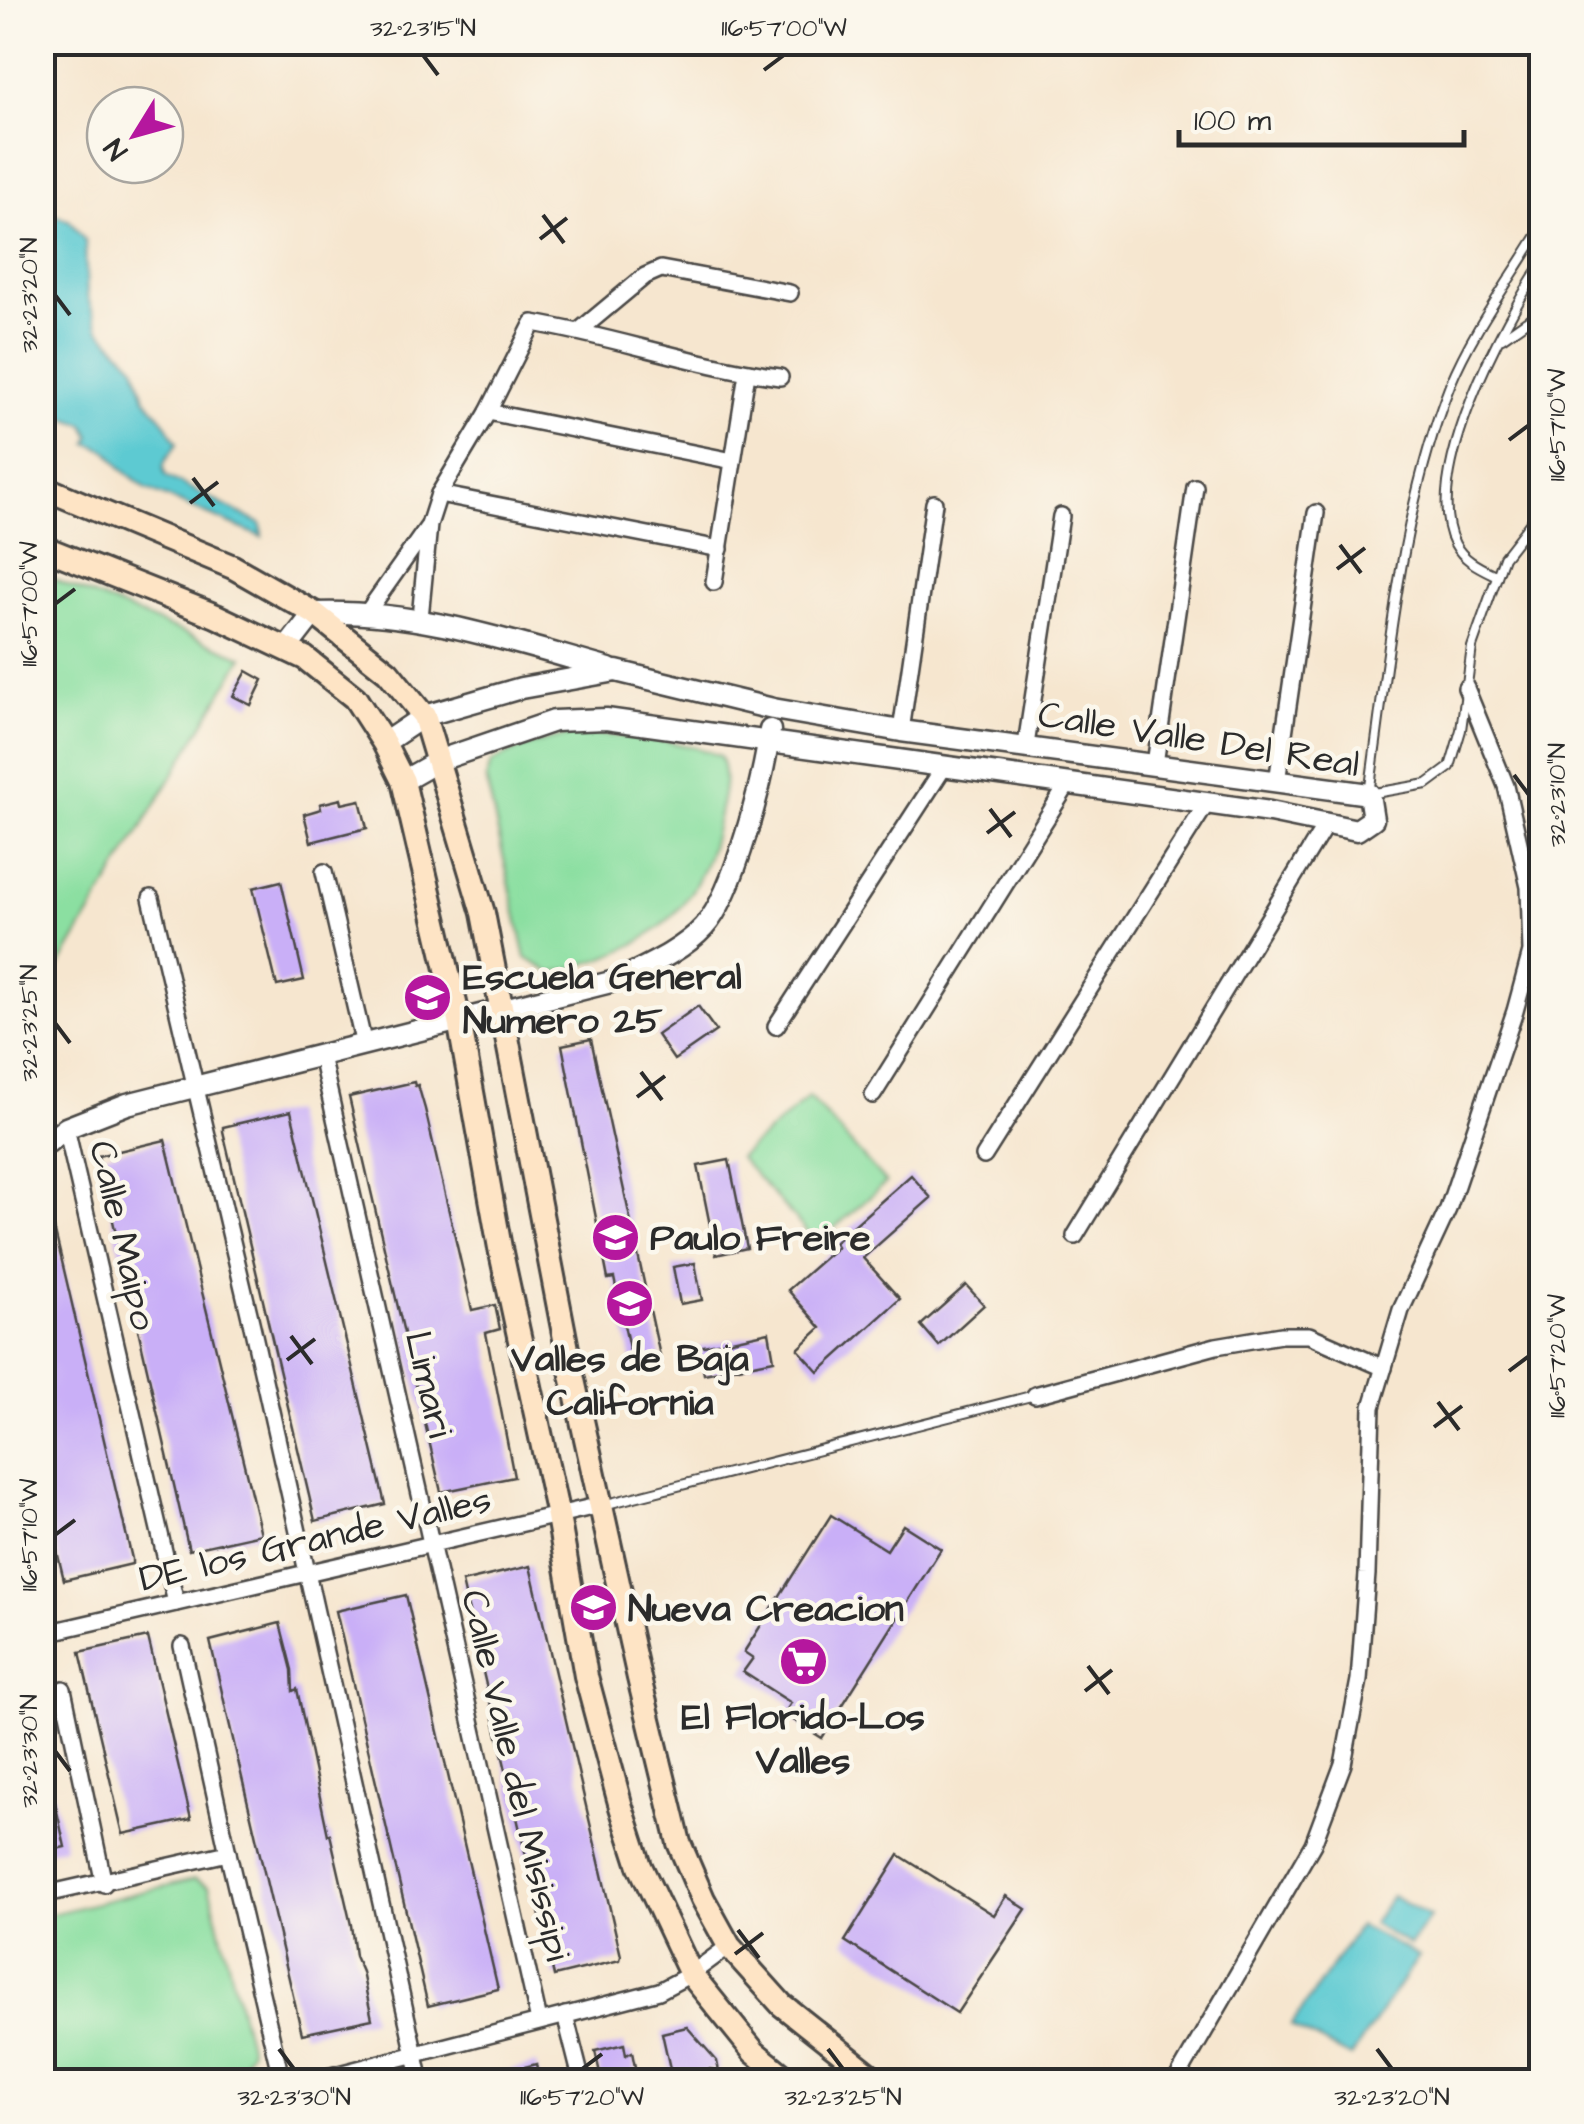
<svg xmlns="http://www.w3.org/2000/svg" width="1584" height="2124" viewBox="0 0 1584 2124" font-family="'Architects Daughter',sans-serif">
  <rect width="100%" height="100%" fill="#fbf7ec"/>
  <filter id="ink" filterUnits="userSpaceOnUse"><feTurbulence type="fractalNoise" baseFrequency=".01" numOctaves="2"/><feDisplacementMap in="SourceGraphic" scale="20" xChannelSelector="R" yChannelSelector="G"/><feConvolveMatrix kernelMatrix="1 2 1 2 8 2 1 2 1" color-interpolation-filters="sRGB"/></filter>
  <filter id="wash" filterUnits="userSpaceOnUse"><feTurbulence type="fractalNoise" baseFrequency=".0048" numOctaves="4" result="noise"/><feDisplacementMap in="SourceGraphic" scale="40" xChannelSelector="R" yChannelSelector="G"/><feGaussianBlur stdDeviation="2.25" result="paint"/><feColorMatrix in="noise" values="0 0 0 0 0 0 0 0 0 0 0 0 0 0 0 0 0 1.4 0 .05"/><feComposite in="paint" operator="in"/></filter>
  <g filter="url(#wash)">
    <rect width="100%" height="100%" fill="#f6e6cf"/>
    <g fill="#8bdfa1" stroke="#5b8566" stroke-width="2.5">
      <path d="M43 575 243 657 43 994Z"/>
      <path d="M576 734C624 736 675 738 720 756 729 779 722 799 717 823 699 918 641 953 552 973L526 958 486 779 491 763C518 747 545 740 576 734Z"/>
      <path d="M809 1097 886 1183 817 1243 739 1157Z"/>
      <path d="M194 1879 209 1886 250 2050 242 2064 164 2081H43V1916Z"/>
    </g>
    <g fill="#5dcad2" stroke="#447a7e" stroke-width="2.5">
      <path d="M57 215 70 221 85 241 87 296 99 329 135 366 145 398 165 422 177 443C172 455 158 462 166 476L261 524 262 537 147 489 122 469 108 451 88 443 91 436 84 424 70 420 43 405V229Z"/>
      <path d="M1392 1896 1430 1917 1410 1945 1372 1924Z"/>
      <path d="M1359 1926 1419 1956 1351 2057 1291 2026Z"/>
    </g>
    <g id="blocks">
      <g fill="#c9aff7">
        <path d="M247 671 263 680 251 705 233 696Z"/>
        <path d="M341 799 342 804 360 800 367 828 311 842 304 814 321 809 320 804Z"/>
        <path d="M281 881 304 980 277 986 253 888Z"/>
        <path d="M698 1006 716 1031 674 1060 657 1035Z"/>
        <path d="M591 1039 660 1356 632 1362 614 1278 608 1279 562 1045Z"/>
        <path d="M414 1082 415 1086 418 1085 425 1109 472 1310 495 1305 500 1329 486 1333 514 1477 441 1492 349 1097Z"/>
        <path d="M291 1111 385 1504 315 1521 223 1131V1127Z"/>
        <path d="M165 1140 261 1534 189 1550 98 1156Z"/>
        <path d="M729 1160 747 1248 716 1255 698 1166Z"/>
        <path d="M911 1175 931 1198 863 1258 900 1299 819 1372 798 1349 821 1328 788 1290 837 1247 834 1243Z"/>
        <path d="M48 1202 132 1559V1564L64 1580 42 1489V1203Z"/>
        <path d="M695 1263 702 1300 680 1304 673 1267Z"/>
        <path d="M966 1285 984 1305 939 1346 921 1325Z"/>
        <path d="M769 1332 774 1360 704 1374 699 1347Z"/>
        <path d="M831 1515 887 1550 903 1525 941 1549 822 1738 784 1714 791 1703 743 1672 753 1658 744 1652Z"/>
        <path d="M530 1566 621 1956 620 1960 554 1976 462 1582Z"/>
        <path d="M406 1595 498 1989 428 2006 336 1611Z"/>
        <path d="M280 1623 292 1670 293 1691 297 1689 328 1835 330 1834 351 1925 355 1956 362 1972 372 2019 302 2034 210 1641Z"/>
        <path d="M148 1637 191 1819 123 1834 80 1652Z"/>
        <path d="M48 1771 65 1847 42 1852V1772Z"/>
        <path d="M899 1855 994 1915 1006 1896 1026 1909 957 2013 845 1941Z"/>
        <path d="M687 2027 717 2061 719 2071 710 2069 701 2075 673 2082 662 2033Z"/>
        <path d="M624 2044 626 2055 632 2052 637 2077 632 2078 633 2082H602L595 2051Z"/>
        <path d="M536 2064 540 2082H490L489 2076Z"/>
      </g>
    </g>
  </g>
  <g filter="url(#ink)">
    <use href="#blocks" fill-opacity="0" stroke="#494744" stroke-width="2.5"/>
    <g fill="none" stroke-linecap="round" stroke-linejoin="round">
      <defs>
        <g id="service">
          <path d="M1542 227C1511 279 1473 329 1450 385 1400 512 1388 660 1369 794L1427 784 1450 767 1461 730 1472 647 1504 557 1542 508"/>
          <path d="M1502 338 1542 310"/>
          <path d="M1497 576C1481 568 1464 561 1455 544 1420 478 1504 320 1542 264"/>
          <path d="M603 1505 1035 1395"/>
        </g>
        <g id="minor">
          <path d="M579 331 645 276 661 269 790 293"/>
          <path d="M488 412 733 461"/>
          <path d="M439 494 720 549"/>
          <path d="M714 582 747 373"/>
          <path d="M366 614 427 528"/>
          <path d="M420 618 429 525 439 494 488 412 533 323C616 337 696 366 780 377"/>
          <path d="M901 731 934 503"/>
          <path d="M1026 745 1061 516"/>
          <path d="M1155 764 1195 487"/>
          <path d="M1277 782 1316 513"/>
          <path d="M324 872 364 1045"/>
          <path d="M151 898 252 1326 421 2082"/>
          <path d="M776 1026 944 767"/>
          <path d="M321 1056 539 2021"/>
          <path d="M873 1095 1068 784"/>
          <path d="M66 1128 176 1603"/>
          <path d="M984 1156 1207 803"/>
          <path d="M1075 1236 1326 824"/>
          <path d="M1035 1395 1216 1346 1281 1335H1309L1384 1368"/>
          <path d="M42 1600 50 1632"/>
          <path d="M42 1634 601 1505"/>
          <path d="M182 1646 228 1853"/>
          <path d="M63 1689 104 1884"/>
          <path d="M42 1895 228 1853 282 2082"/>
          <path d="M565 2015 582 2082"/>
          <path d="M711 2080V2082"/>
          <path d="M308 2082 659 1991 691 1974 729 1946"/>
          <path d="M1175 2082 1313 1844 1343 1764 1359 1680 1367 1574 1372 1407 1401 1310 1448 1209 1515 1011 1531 952 1529 887 1506 786 1466 688"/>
        </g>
        <g id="tertiary">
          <path d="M286 649 314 613C416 609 512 642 609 669"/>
          <path d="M384 743 424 716 521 688 616 671 773 709 901 731 1369 794 1373 819 1357 830 1270 812 606 719 554 721 440 760 403 781"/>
          <path d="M42 1147 66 1128 127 1104 619 980C647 966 682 951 704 927 735 893 764 776 770 730"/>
        </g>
        <g id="secondary">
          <path d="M42 487 233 567 314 613 388 672 424 716 483 913 572 1375 639 1678 679 1843 703 1899 729 1946 782 2005 879 2082"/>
          <path d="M42 547 216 616 305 658 355 698 384 743 403 781 459 1020 500 1248 558 1516 586 1676 621 1807 640 1866 691 1974 754 2052 791 2082"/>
        </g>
      </defs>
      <use href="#service" stroke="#494744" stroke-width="12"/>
      <use href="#minor" stroke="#494744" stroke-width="20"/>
      <use href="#tertiary" stroke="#494744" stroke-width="25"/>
      <use href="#secondary" stroke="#494744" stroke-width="28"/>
      <use href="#service" stroke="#fff" stroke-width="8"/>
      <use href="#minor" stroke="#fff" stroke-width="15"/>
      <use href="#tertiary" stroke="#fff" stroke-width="20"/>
      <use href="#secondary" stroke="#fee4c5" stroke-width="22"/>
    </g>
  </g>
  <path fill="none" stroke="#2b2b2b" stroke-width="4" d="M423 55 438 75M764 70 784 55M543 215 564 243M540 239 567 218M55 295 70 315M1509 440 1529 425M193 478 214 506M190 503 218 482M1340 545 1361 573M1337 569 1365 548M55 604 75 589M1514 775 1529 795M990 809 1011 837M987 833 1015 812M55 1023 70 1043M641 1072 662 1100M637 1097 665 1076M291 1336 312 1364M287 1360 315 1339M1509 1371 1529 1356M1438 1402 1459 1430M1434 1427 1462 1406M55 1535 75 1520M1088 1666 1109 1694M1085 1691 1112 1670M55 1751 70 1771M738 1930 759 1958M735 1954 763 1933M279 2049 294 2069M828 2049 843 2069M1377 2049 1392 2069M582 2069 602 2054"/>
  <defs>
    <symbol id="school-disc" viewBox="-11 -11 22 22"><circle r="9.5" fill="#b5179e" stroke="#fbf7ec"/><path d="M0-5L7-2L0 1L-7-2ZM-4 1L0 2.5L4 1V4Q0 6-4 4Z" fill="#fff"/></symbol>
    <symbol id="supermarket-disc" viewBox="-11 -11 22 22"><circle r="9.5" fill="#b5179e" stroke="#fbf7ec"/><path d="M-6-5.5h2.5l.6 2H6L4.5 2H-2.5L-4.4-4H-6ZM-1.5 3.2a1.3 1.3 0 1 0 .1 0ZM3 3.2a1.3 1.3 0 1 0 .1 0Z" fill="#fff"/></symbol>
  </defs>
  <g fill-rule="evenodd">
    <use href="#school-disc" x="400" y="970" width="55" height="55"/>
    <use href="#school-disc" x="588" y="1210" width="55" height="55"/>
    <use href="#school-disc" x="602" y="1276" width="55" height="55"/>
    <use href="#school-disc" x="566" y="1580" width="55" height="55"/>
    <use href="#supermarket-disc" x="776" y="1634" width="55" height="55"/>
  </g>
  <g text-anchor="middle" stroke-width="9" stroke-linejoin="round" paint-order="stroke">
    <g font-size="38" fill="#2b2b2b" stroke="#fbf7ec">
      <text transform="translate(1199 738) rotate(9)" y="13">Calle Valle Del Real</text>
      <text transform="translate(124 1235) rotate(77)" y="13">Calle Maipo</text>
      <text transform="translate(430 1384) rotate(77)" y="13">Limari</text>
      <text transform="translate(315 1538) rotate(-13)" y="13">DE los Grande Valles</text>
      <text transform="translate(517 1775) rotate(77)" y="13">Calle Valle del Misissipi</text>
    </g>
    <g font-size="38" font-weight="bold" fill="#2b2b2b" stroke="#fbf7ec" text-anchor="start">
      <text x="463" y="989">Escuela General<tspan x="463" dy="44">Numero 25</tspan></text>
      <text x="650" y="1250">Paulo Freire</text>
      <text x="630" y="1371" text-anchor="middle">Valles de Baja<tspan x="630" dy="44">California</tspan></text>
      <text x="628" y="1621">Nueva Creacion</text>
      <text x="803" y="1729" text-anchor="middle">El Florido-Los<tspan x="803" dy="44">Valles</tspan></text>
    </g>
  </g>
  <rect width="1584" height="2124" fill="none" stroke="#fbf7ec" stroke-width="110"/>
  <g transform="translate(135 135) rotate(233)"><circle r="48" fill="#fbf7ec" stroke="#a8a59f" stroke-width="2.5"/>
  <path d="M0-8L18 38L0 25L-18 38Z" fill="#b5179e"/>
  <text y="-15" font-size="28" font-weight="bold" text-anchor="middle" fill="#2b2b2b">N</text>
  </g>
  <path d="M1179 130v15h285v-15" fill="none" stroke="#2b2b2b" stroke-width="5"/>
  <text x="1194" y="130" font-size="30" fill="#2b2b2b" stroke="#fbf7ec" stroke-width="8" paint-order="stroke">100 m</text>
  <rect x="55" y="55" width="1474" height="2014" fill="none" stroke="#2b2b2b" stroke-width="4"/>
  <g font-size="25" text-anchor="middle" fill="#2b2b2b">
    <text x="423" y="36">32°23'15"N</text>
    <text x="784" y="36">116°57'00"W</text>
    <text transform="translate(28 295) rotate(-90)" y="9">32°23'20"N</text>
    <text transform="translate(1556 425) rotate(-90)" y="9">116°57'10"W</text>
    <text transform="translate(28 604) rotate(-90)" y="9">116°57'00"W</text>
    <text transform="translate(1556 795) rotate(-90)" y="9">32°23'10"N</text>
    <text transform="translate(28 1023) rotate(-90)" y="9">32°23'25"N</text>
    <text transform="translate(1556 1356) rotate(-90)" y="9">116°57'20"W</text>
    <text transform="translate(28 1535) rotate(-90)" y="9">116°57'10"W</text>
    <text transform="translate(28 1751) rotate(-90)" y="9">32°23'30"N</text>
    <text x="294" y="2105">32°23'30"N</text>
    <text x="582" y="2105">116°57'20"W</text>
    <text x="843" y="2105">32°23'25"N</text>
    <text x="1392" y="2105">32°23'20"N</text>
  </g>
</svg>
